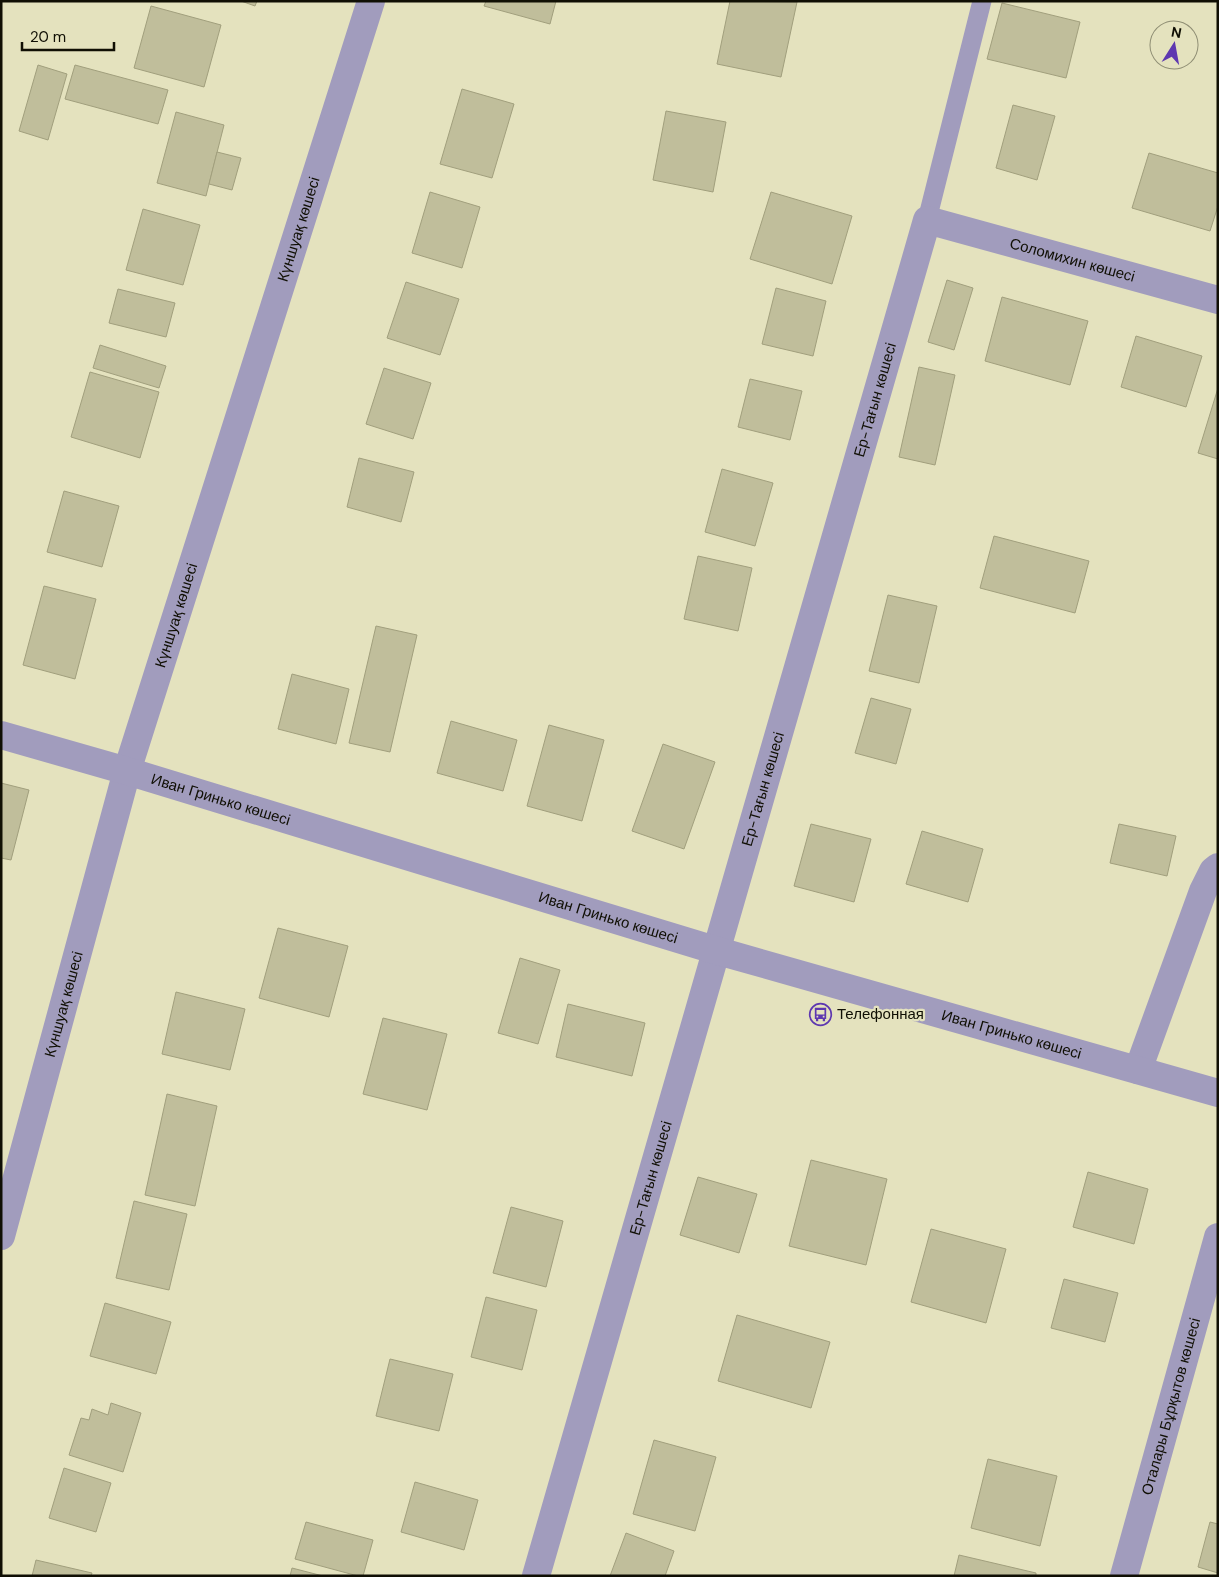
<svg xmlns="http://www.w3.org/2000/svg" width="1219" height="1577" viewBox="0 0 1219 1577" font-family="'DM Sans',sans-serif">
  <rect width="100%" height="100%" fill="#e4e2be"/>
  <g fill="#c0be9b" stroke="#a19f7d">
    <path d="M241 1H257L255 6Z"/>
    <path d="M486 1H556L550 24 484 6Z"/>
    <path d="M730 1 797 2 781 77 717 64Z"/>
    <path d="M1002 3 1080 22 1066 78 987 59Z"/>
    <path d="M151 6 221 25 204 87 134 68Z"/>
    <path d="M38 65 67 74 48 140 19 131Z"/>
    <path d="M75 65 168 90 158 124 65 99Z"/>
    <path d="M462 89 514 104 492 178 440 164Z"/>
    <path d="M1013 105 1055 116 1037 180 996 168Z"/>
    <path d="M666 111 726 122 713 192 653 180Z"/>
    <path d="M176 112 224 125 206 196 157 183Z"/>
    <path d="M217 152 241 158 232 190 209 184Z"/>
    <path d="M1149 153 1218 173V206L1210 231 1132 208Z"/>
    <path d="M430 192 480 207 462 268 412 253Z"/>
    <path d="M771 192 852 216 832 284 750 259Z"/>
    <path d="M143 209 200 225 183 285 126 270Z"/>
    <path d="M947 280 973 288 954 350 928 342Z"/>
    <path d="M406 282 459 299 440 355 387 338Z"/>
    <path d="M776 288 826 301 813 356 762 344Z"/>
    <path d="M118 289 175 303 166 337 109 323Z"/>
    <path d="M1002 297 1088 321 1070 385 985 361Z"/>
    <path d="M1136 336 1202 356 1186 407 1121 387Z"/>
    <path d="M100 345 166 366 159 388 93 368Z"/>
    <path d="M919 367 955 375 935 465 899 457Z"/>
    <path d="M384 368 431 383 413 439 366 424Z"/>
    <path d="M90 372 159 392 140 458 71 437Z"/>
    <path d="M750 379 802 391 790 440 738 427Z"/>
    <path d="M1218 388V459L1198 453Z"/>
    <path d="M359 458 414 472 401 522 347 507Z"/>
    <path d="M722 469 773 483 755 546 705 532Z"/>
    <path d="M64 491 119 506 102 567 47 552Z"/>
    <path d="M994 536 1089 561 1075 613 980 588Z"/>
    <path d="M698 556 752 568 738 631 684 619Z"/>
    <path d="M44 586 96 599 75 679 23 665Z"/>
    <path d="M888 595 937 606 919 683 869 671Z"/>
    <path d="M376 626 417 635 390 752 349 743Z"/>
    <path d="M292 674 349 689 336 744 278 729Z"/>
    <path d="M871 698 911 709 896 764 855 753Z"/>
    <path d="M451 721 517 740 503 791 437 773Z"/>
    <path d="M549 725 604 740 582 821 527 806Z"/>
    <path d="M663 744 715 762 684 849 632 831Z"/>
    <path d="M1 783 29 790 11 860 1 858Z"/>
    <path d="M811 824 871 839 854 902 794 886Z"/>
    <path d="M1119 824 1176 836 1167 876 1110 863Z"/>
    <path d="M922 831 983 849 968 902 906 884Z"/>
    <path d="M278 928 348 946 329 1017 259 998Z"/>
    <path d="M520 958 560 970 538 1044 498 1033Z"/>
    <path d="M176 992 245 1009 230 1070 162 1054Z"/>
    <path d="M568 1004 645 1023 632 1076 556 1057Z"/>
    <path d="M383 1018 447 1034 427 1110 363 1094Z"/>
    <path d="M167 1094 217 1106 195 1206 145 1195Z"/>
    <path d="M811 1160 887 1179 866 1265 789 1246Z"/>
    <path d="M1088 1172 1148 1189 1134 1244 1073 1227Z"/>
    <path d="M698 1177 757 1194 739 1253 680 1235Z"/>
    <path d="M134 1201 187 1214 169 1290 116 1278Z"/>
    <path d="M511 1207 563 1221 546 1287 493 1273Z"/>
    <path d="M931 1229 1006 1249 986 1323 911 1302Z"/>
    <path d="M1064 1279 1118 1293 1105 1342 1051 1328Z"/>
    <path d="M486 1297 537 1310 522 1370 471 1357Z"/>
    <path d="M105 1303 171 1322 156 1374 90 1356Z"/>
    <path d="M737 1315 830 1342 811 1408 718 1381Z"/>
    <path d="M390 1359 453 1374 439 1431 376 1416Z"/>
    <path d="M111 1403 141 1413 123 1472 69 1455 81 1418 89 1420 92 1409 108 1415Z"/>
    <path d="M654 1440 716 1457 695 1531 633 1514Z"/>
    <path d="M988 1459 1057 1476 1040 1546 971 1528Z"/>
    <path d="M64 1468 111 1483 96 1532 49 1518Z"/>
    <path d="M415 1482 478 1500 464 1550 401 1532Z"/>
    <path d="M306 1522 373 1540 363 1576H358L295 1559Z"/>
    <path d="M1210 1522 1218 1524V1573L1198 1567Z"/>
    <path d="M626 1533 674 1551 665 1576H610Z"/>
    <path d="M959 1555 1036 1573V1576H954Z"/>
    <path d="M36 1560 92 1573 91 1576H32Z"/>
    <path d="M292 1568 323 1576H290Z"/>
  </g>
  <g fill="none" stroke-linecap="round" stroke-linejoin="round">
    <path stroke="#a19cbd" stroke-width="19" d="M927 220 982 1"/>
    <g stroke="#a19cbd" stroke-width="28">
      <path d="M1138 1070 1203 891 1213 871 1218 867"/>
      <path id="s1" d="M1 1236 127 771 371 1"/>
      <path id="s2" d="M536 1576 927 220 1218 300"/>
      <path id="s3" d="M1124 1576 1218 1237"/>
    </g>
    <path stroke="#a19cbd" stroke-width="28" id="s4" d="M1 735 127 771 718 951 1218 1093"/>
  </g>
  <defs>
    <symbol id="bus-ring" viewBox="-11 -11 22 22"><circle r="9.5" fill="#e4e2be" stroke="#5e38b0" stroke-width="1.5"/><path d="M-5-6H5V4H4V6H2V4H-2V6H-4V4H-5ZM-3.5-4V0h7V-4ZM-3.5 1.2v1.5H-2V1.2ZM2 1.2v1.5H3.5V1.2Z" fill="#5e38b0"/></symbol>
  </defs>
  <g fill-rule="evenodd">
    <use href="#bus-ring" x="808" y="1002" width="25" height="25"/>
  </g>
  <g text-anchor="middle" stroke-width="4.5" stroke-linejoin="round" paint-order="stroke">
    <g font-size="15" fill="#100f04" stroke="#e4e2be">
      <text dy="5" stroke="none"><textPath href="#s1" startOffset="1050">Күншуақ көшесі</textPath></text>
      <text dy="5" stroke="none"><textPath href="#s2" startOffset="1562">Соломихин көшесі</textPath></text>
      <text dy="5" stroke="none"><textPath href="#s2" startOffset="1224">Ер-Тағын көшесі</textPath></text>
      <text dy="5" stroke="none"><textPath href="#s1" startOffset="645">Күншуақ көшесі</textPath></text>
      <text dy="5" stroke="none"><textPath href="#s2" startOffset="819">Ер-Тағын көшесі</textPath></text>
      <text dy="5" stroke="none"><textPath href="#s4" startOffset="229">Иван Гринько көшесі</textPath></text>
      <text dy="5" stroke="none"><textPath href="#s4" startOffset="634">Иван Гринько көшесі</textPath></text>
      <text dy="5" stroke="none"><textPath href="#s1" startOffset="240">Күншуақ көшесі</textPath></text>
      <text dy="5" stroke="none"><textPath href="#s4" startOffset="1054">Иван Гринько көшесі</textPath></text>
      <text dy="5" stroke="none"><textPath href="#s2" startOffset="414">Ер-Тағын көшесі</textPath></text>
      <text dy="5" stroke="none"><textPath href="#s3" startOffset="176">Оталары Бұрқытов көшесі</textPath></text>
    </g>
    <g font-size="15" fill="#100f04" stroke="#e4e2be" text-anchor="start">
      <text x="837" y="1019">Телефонная</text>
    </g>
  </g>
  <rect width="1219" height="1577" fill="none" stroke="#100f04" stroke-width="5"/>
  <g transform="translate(1174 45) rotate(11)"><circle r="24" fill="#e4e2be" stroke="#8f8e74"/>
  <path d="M0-4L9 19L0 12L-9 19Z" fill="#5e38b0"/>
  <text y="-8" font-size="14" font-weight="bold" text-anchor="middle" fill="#100f04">N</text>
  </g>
  <path d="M22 42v8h92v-8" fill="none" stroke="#100f04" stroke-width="2.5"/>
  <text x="30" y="42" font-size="15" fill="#100f04" stroke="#e4e2be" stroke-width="4" paint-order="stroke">20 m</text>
</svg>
